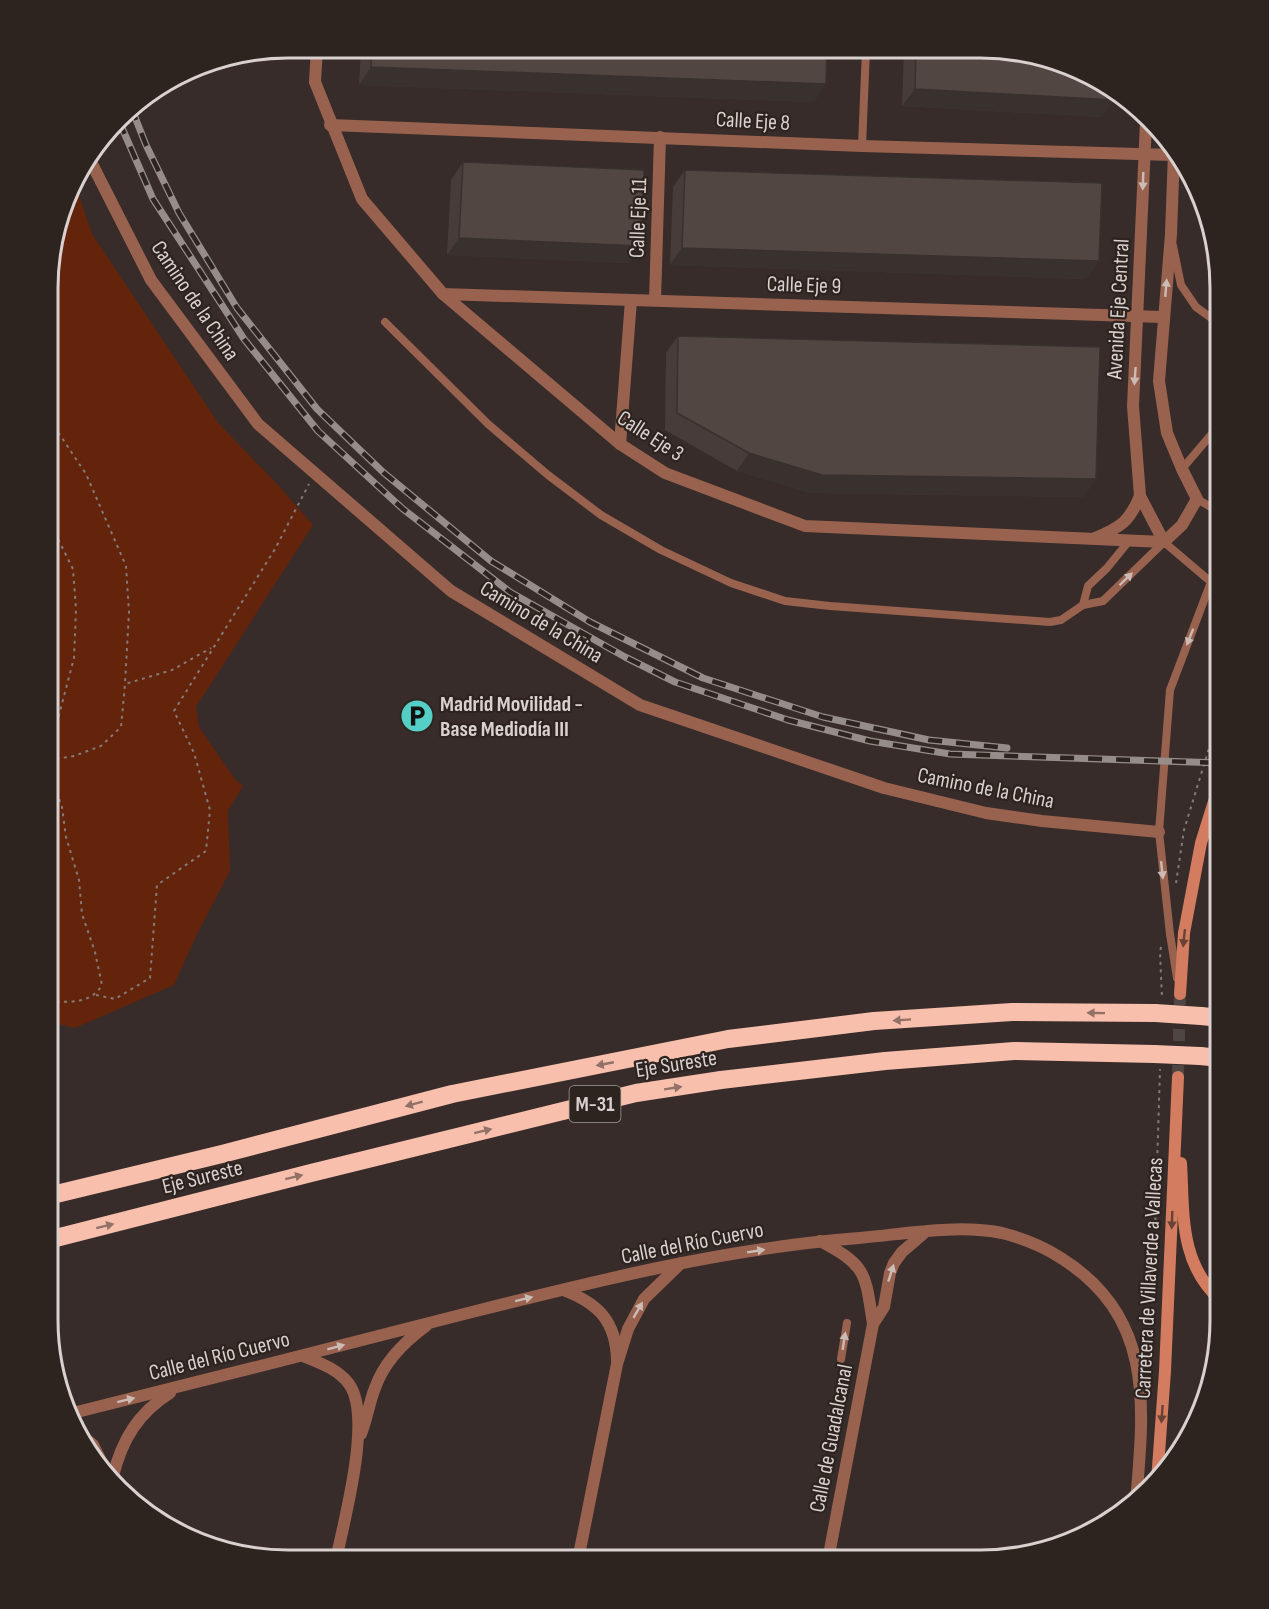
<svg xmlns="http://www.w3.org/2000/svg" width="1269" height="1609" viewBox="0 0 1269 1609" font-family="'Sofia Sans Condensed',sans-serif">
  <rect width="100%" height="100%" fill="#372c29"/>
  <path fill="#64240c" d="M75 184 92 234 219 424 280 487 313 525 196 707 199 727 235 779 243 786 228 811 230 871 198 932 174 985 75 1028 49 1022 50 257Z"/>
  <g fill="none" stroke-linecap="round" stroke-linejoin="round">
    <path stroke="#4f4542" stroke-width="12" stroke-dasharray="12 6" stroke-linecap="butt" d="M1178 1077 1180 994"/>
    <g stroke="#847a78" stroke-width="2" stroke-dasharray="3 4.5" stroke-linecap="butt">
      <path d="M50 261 51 256"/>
      <path d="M50 420 86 474 126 566 129 612 125 684"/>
      <path d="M49 753 74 658 76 609 73 569 50 523"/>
      <path d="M49 760 74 756 101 746 121 727 125 684 172 670 211 648"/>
      <path d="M1176 883 1184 830 1221 709"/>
      <path d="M1161 947 1160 952 1162 998"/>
      <path d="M96 995 115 999 150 978 157 885 206 851 210 810 194 753 174 711 275 549 309 484"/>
      <path d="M49 1002C70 1001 90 1005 102 985L95 952 82 914 79 880 66 837 62 807 49 772"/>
      <path d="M1151 1363 1160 1069"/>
    </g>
    <g stroke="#99624f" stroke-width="8">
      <path d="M862 146 866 50"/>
      <path d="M1173 246 1181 285 1196 307 1221 325"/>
      <path d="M385 322 488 424 548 475 601 515 661 550 731 583 785 601 830 606 1050 622 1061 620 1083 605 1103 601 1164 542 1211 582 1170 690 1159 832 1170 934 1177 978"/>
      <path d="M1182 469 1221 423"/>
      <path d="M1197 499 1221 513"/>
      <path d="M1083 605 1088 586 1107 568 1129 541"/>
      <path d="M1221 612 1211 582 1221 569"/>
      <path d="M841 1359 847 1323"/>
    </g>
    <g stroke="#99624f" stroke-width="12">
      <path d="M317 48 315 82 362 199 443 294 620 444 665 473 805 526 1164 542 1182 525 1197 499 1182 469 1167 433 1159 381 1171 234 1174 152"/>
      <path d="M1146 123 1133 406 1140 496 1164 542"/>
      <path d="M330 125 862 146 1173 155"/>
      <path d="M89 158 151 280 258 424 451 591 640 705 884 788 986 813 1042 821 1159 832"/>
      <path d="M443 294 1163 317"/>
      <path d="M655 300 660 137"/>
      <path d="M620 444 631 300"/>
      <path d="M1095 538C1121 527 1129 522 1140 496"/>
      <path d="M820 1241C868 1266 865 1274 873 1324L828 1560"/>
      <path d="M563 1290C598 1303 616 1321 617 1360"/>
      <path d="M873 1324 884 1307 890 1273 894 1263 902 1252 923 1234"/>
      <path d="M303 1356C320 1363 338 1369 349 1384 373 1417 344 1520 336 1560"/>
      <path d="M69 1414C204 1381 337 1346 472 1312 599 1280 728 1248 859 1238 905 1234 956 1224 1002 1233 1022 1238 1044 1247 1061 1258 1155 1317 1144 1406 1136 1502"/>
      <path d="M76 1431 93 1445 102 1463"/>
      <path d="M361 1434C367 1419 369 1403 375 1388 384 1362 404 1342 426 1326"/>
      <path d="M113 1476C122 1440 138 1413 170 1393"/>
      <path d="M578 1560 617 1364 628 1329 644 1299 681 1263"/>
    </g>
    <g stroke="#d47c5f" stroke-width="12">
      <path d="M1180 994 1184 933 1201 843 1221 779"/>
      <path d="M1181 1163C1184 1215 1179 1263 1221 1301"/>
      <path d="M1157 1481 1165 1371 1178 1077"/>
    </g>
    <g stroke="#f7bfac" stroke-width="18">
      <path d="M1201 1016 1221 1018"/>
      <path d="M1200 1056 1221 1058"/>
      <path d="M48 1196 222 1154 452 1094 728 1039 874 1021 1012 1012 1155 1013"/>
      <path d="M48 1240 311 1173 636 1093 721 1080 885 1061 1014 1051 1154 1054"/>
    </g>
    <defs>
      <g id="rail">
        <path d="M131 107 146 145 179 213 237 308 317 409 384 473 491 561 590 622 703 678 823 717 929 740 1007 748"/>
        <path d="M119 121 153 199 244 339 318 431 403 509 510 592 625 657 675 682 788 720 870 741 950 754 1221 763"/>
      </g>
    </defs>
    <use href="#rail" stroke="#968d8b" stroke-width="7"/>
    <use href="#rail" stroke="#2d231f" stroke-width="4.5" stroke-dasharray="14" stroke-linecap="butt"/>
    <g stroke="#f7bfac" stroke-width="18">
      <path d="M1155 1013 1201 1016"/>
      <path d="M1154 1054 1200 1056"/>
    </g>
  </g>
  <g fill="#473c39">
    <path d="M361 48 827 50 814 102 359 85Z"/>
    <path d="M904 50H1012L1102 117 902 106Z"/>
    <path d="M463 162 628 263 447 255 451 180Z"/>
    <path d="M685 170 1086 279 670 265 673 187Z"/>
    <path d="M678 336 1096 479 1083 497 810 493 737 471 665 430 666 353Z"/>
  </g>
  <g fill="#39312e">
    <path d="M371 67 826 84 814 102 359 85Z"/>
    <path d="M915 89 1114 100 1102 117 902 106Z"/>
    <path d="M459 238 641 246 628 263 447 255Z"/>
    <path d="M682 248 1099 261 1086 279 670 265Z"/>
    <path d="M749 453 1096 479 1083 497 810 493 737 471Z"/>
  </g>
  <g fill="#524642" stroke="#39312e" stroke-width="1.5">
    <path d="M372 48 827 50 826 84 371 67Z"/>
    <path d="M916 50H1012L1114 89V100L915 89Z"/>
    <path d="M463 162 644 170 641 246 459 238Z"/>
    <path d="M685 170 1102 183 1099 261 682 248Z"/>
    <path d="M678 336 1100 347 1096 479 822 475 749 453 677 413Z"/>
  </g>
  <defs><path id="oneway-solid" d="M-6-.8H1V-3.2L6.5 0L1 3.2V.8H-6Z" transform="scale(1.5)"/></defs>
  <g fill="#ccbbb5">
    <use href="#oneway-solid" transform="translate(1143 181) rotate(92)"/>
    <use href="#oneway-solid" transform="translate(1166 288) rotate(-85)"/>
    <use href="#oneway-solid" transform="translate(1135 376) rotate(94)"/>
    <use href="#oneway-solid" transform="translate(1126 579) rotate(-44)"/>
    <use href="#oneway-solid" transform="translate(1190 637) rotate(111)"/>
    <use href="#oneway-solid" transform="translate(1162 870) rotate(84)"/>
    <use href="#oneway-solid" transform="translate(756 1251) rotate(-9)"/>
    <use href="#oneway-solid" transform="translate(891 1273) rotate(-72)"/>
    <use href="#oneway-solid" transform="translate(524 1299) rotate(-14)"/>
    <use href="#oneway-solid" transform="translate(638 1310) rotate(-60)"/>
    <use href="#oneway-solid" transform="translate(844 1341) rotate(-81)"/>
    <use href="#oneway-solid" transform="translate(336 1347) rotate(-15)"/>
    <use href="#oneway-solid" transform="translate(126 1400) rotate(-14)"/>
  </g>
  <g fill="#674235">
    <use href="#oneway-solid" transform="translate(1184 938) rotate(96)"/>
    <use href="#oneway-solid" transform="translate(1172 1220) rotate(92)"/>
    <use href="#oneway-solid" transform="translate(1162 1414) rotate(94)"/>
  </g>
  <g fill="#927166">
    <use href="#oneway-solid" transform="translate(1096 1013) rotate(-179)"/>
    <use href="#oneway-solid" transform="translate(902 1020) rotate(176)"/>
    <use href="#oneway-solid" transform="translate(605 1064) rotate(169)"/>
    <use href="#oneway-solid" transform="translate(673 1088) rotate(-9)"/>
    <use href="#oneway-solid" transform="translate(414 1104) rotate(165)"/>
    <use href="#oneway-solid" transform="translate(483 1131) rotate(-14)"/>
    <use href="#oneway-solid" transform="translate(294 1177) rotate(-14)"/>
    <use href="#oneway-solid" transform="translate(105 1226) rotate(-14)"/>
  </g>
  <defs>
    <symbol id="parking-disc" viewBox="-11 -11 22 22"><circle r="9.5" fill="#55cec6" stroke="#2d231f"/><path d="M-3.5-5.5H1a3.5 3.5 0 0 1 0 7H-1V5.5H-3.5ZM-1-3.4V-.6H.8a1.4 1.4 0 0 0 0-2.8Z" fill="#111"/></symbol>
  </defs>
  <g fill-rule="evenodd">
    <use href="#parking-disc" x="398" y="697" width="38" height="38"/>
  </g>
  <g text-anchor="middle" stroke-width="4.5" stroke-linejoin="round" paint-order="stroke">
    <rect fill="#2d231f" stroke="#a59d9a" stroke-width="1.5" x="569.5" y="1086" width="51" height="36" rx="4.5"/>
    <g font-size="21" font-weight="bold" fill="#d9d1cf">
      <text x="595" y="1111">M-31</text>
    </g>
    <g font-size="22" fill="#d9d1cf" stroke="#2d231f">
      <text transform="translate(753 120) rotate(3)" y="8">Calle Eje 8</text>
      <text transform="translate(637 218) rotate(-88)" y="8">Calle Eje 11</text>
      <text transform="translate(804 284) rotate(2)" y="8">Calle Eje 9</text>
      <text transform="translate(196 300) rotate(56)" y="8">Camino de la China</text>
      <text transform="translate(1117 309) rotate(-87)" y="8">Avenida Eje Central</text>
      <text transform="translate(651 435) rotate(33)" y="8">Calle Eje 3</text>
      <text transform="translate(542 621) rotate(31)" y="8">Camino de la China</text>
      <text transform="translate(986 787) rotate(11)" y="8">Camino de la China</text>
      <text transform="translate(676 1063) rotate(-9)" y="8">Eje Sureste</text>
      <text transform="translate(202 1176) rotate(-14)" y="8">Eje Sureste</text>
      <text transform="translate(692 1242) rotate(-11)" y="8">Calle del Río Cuervo</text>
      <text transform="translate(1148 1278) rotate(-87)" y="8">Carretera de Villaverde a Vallecas</text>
      <text transform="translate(219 1355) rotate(-14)" y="8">Calle del Río Cuervo</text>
      <text transform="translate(830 1438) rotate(-79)" y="8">Calle de Guadalcanal</text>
    </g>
    <g font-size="22" font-weight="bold" fill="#d9d1cf" stroke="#2d231f" text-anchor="start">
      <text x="440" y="711">Madrid Movilidad -<tspan x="440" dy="25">Base Mediodía III</tspan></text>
    </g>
  </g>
  <path d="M0 0H1269V1609H0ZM288 58H980A230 230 0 0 1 1210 288V1320A230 230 0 0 1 980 1550H288A230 230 0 0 1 58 1320V288A230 230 0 0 1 288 58Z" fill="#2d231f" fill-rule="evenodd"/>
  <path fill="none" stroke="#d9d1cf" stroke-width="3" d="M288 58H980A230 230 0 0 1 1210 288V1320A230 230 0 0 1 980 1550H288A230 230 0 0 1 58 1320V288A230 230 0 0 1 288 58Z"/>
</svg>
